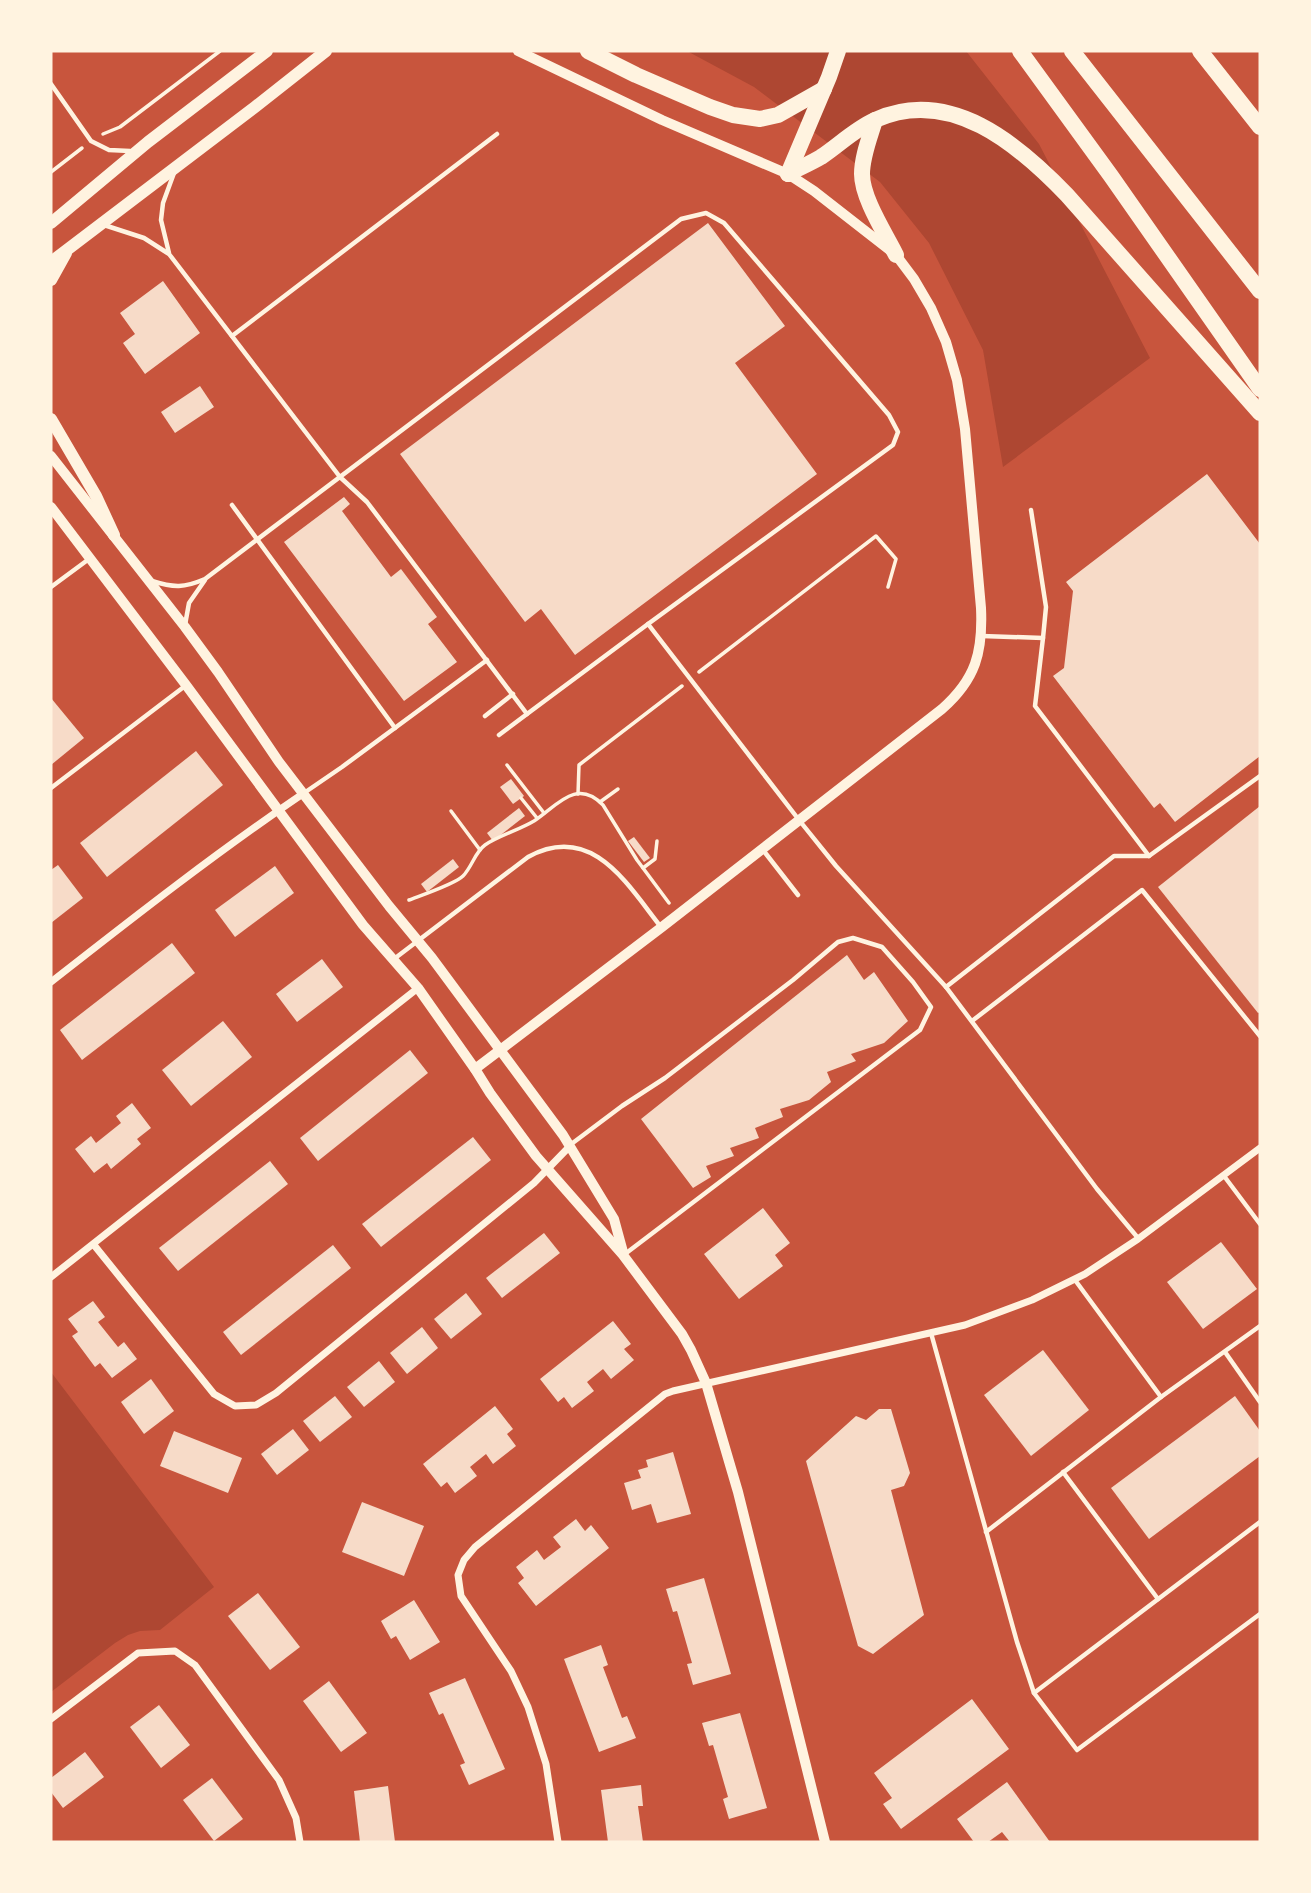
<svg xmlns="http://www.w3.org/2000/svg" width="1311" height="1893" viewBox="0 0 1311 1893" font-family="'Work Sans',sans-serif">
  <rect width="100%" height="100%" fill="#c8553d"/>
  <g fill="#ae4732">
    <path d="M687 51H966L1039 144 1150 358 1003 467 983 350 929 243 880 182 754 87Z"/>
    <path d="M51 1372 214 1587 160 1630 140 1631 128 1635 115 1643 51 1692Z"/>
  </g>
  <g fill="#f7dbc8">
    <path d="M708 223 785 326 735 363 817 474 575 655 541 609 525 622 400 454Z"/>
    <path d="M163 281 200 333 145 374 123 343 135 334 120 313Z"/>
    <path d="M200 386 214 407 175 433 161 412Z"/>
    <path d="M1207 474 1260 544V756L1175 822 1160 803 1154 808 1053 676 1064 668 1073 591 1066 582Z"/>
    <path d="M344 497 350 504 342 511 391 577 401 569 437 617 428 624 457 662 404 701 284 542Z"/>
    <path d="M51 698 84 738 51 765Z"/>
    <path d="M196 751 223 785 107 877 80 843Z"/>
    <path d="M511 779 524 796 513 804 500 787Z"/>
    <path d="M1260 806V1012L1258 1013 1158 887Z"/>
    <path d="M519 808 525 816 493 841 487 833Z"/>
    <path d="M634 837 650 858 644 862 628 841Z"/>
    <path d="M453 859 459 867 427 892 421 884Z"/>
    <path d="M58 865 83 898 51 923V870Z"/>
    <path d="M275 866 294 893 235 937 215 910Z"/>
    <path d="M172 943 195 973 82 1060 60 1030Z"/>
    <path d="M847 955 864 980 874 972 908 1021 884 1043 851 1054 856 1061 827 1072 831 1082 809 1100 780 1109 783 1117 755 1128 759 1138 730 1148 734 1156 706 1166 711 1177 693 1188 641 1119Z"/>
    <path d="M322 959 343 987 297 1022 276 994Z"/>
    <path d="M223 1021 252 1057 191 1106 162 1070Z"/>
    <path d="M410 1050 428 1073 318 1161 300 1138Z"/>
    <path d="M132 1103 151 1128 137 1139 141 1144 111 1169 107 1163 94 1173 75 1149 91 1136 96 1143 121 1123 116 1116Z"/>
    <path d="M473 1137 491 1160 381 1247 362 1224Z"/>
    <path d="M270 1161 288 1184 178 1271 159 1248Z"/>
    <path d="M763 1208 790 1243 775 1255 783 1266 739 1299 704 1254Z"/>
    <path d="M544 1233 560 1253 502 1298 486 1278Z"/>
    <path d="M1221 1242 1257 1289 1203 1329 1167 1282Z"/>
    <path d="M333 1245 351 1268 241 1355 223 1332Z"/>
    <path d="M466 1293 482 1314 451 1339 434 1319Z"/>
    <path d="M93 1301 105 1317 98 1322 118 1347 124 1342 137 1359 112 1378 100 1363 95 1367 72 1336 78 1332 68 1319Z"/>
    <path d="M613 1321 631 1344 624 1349 634 1360 611 1379 603 1369 587 1382 594 1391 572 1408 564 1397 558 1402 540 1379Z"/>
    <path d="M422 1327 438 1348 407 1374 390 1353Z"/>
    <path d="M1043 1350 1089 1410 1031 1456 984 1395Z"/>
    <path d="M379 1361 395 1382 364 1407 347 1387Z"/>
    <path d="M151 1379 174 1411 144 1434 121 1402Z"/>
    <path d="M335 1396 352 1417 320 1442 303 1421Z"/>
    <path d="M1235 1396 1260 1431V1456L1149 1539 1111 1488Z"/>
    <path d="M495 1406 513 1429 507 1434 516 1446 493 1464 486 1454 470 1467 477 1476 455 1493 447 1482 441 1487 423 1464Z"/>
    <path d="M879 1409H891L910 1473 904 1486 891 1490 924 1615 873 1654 858 1646 806 1461 856 1416 866 1420Z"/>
    <path d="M293 1429 309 1450 277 1475 261 1454Z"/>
    <path d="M174 1431 242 1458 228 1493 160 1466Z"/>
    <path d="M673 1452 691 1514 657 1523 651 1504 632 1510 624 1483 641 1478 638 1470 648 1467 646 1460Z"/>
    <path d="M362 1502 424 1526 404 1576 342 1552Z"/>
    <path d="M576 1519 585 1531 591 1525 609 1548 536 1606 518 1583 524 1578 516 1567 537 1550 544 1560 561 1547 553 1537Z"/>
    <path d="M704 1578 731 1674 693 1685 687 1664 692 1663 677 1611 673 1612 666 1589Z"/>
    <path d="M258 1593 300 1647 270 1670 228 1616Z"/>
    <path d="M414 1600 440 1642 410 1660 396 1636 391 1639 381 1621Z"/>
    <path d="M601 1645 608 1665 603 1667 622 1718 627 1716 636 1738 599 1752 564 1659Z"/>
    <path d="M465 1678 505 1769 469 1785 460 1765 465 1763 443 1713 439 1715 429 1693Z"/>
    <path d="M329 1681 367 1733 341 1752 303 1701Z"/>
    <path d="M972 1699 1009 1749 901 1829 883 1804 892 1798 874 1773Z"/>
    <path d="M159 1705 190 1745 161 1768 130 1727Z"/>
    <path d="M740 1713 767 1808 729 1819 723 1799 728 1797 713 1745 709 1746 702 1723Z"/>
    <path d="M85 1752 104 1777 63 1808 51 1792V1778Z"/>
    <path d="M212 1778 243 1819 214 1841 183 1800Z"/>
    <path d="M1007 1782 1050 1842H1010L1002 1832 988 1842H974L957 1819Z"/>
    <path d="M641 1785 643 1806H638L643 1842H608L601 1790Z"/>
    <path d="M388 1786 395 1842H360L354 1791Z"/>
  </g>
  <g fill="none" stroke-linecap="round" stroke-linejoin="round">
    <g stroke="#fff3e0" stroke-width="3.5">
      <path d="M103 134 120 127 220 51"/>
      <path d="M51 172 82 148"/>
      <path d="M699 672 876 536 896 559 888 587"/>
      <path d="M507 765 544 813"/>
      <path d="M578 794 579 765 682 686"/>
      <path d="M521 798 537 818"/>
      <path d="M600 802 618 789"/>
      <path d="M451 811 480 850"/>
      <path d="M643 868 655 859 657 841"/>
      <path d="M409 900C422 895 455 884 463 876 472 867 475 852 485 845 498 836 519 830 534 821 556 807 576 777 603 805L637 860 669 903"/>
    </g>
    <g stroke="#fff3e0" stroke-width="4.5">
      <path d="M51 84 91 141 109 150 130 151"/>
      <path d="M104 225 144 238 169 254 340 477 367 502 527 714 648 624 893 445 898 432 889 415 724 223 706 213 681 219 205 579C184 588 174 588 152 581"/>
      <path d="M169 253 161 220 163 203 174 173"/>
      <path d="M232 336 497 134"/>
      <path d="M232 505 395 728"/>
      <path d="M51 587 89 559"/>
      <path d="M648 624 799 820 836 866 946 987 1097 1189 1138 1238"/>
      <path d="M185 625 189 603 205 580"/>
      <path d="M982 636 1043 638 1046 607 1031 510"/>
      <path d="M1043 638 1035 706 1149 856"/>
      <path d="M485 716 513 694"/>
      <path d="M499 735 527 714"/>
      <path d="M51 788 185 686"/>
      <path d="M304 793 342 767 487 660"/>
      <path d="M763 850 798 895"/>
      <path d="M394 959 528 857C592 822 627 884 661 927"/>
      <path d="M946 987 1114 856H1149L1260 776"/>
      <path d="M972 1021 1142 890 1260 1036"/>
      <path d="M570 1145 622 1106 665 1078 793 980 838 942 853 938 882 947 913 982 931 1007 920 1030 625 1254"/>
      <path d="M1224 1176 1260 1224"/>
      <path d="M931 1333 1017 1642 1034 1693 1077 1750 1260 1614"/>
      <path d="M1225 1352 1260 1402"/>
      <path d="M1161 1397 1260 1326"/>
      <path d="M1063 1472 1158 1599"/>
      <path d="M986 1532 1161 1397 1075 1280"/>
      <path d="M1034 1693 1260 1522"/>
    </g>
    <g stroke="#fff3e0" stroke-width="7">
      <path d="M51 982C134 917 217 852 304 793"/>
      <path d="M94 1245 214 1394 235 1406 256 1405 276 1393 534 1183 570 1146"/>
      <path d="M51 1277 418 988"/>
      <path d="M51 1719 138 1653 175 1651 195 1665 279 1780 296 1818 300 1842"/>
      <path d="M558 1842 546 1764 528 1707 511 1671 461 1596 458 1575 464 1560 475 1547 665 1394 673 1391 965 1325 1032 1300 1085 1274 1138 1239 1260 1148"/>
    </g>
    <g stroke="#fff3e0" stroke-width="10">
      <path d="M51 456 185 627 218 672 279 762 389 906 432 958 563 1135 614 1219 623 1252"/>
      <path d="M51 507 186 685 363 925 418 988 475 1069 490 1093 536 1156 623 1255 682 1334 691 1350 706 1383 738 1492 825 1842"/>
      <path d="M475 1069 662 927 942 709C976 679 983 652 981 608L965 429 957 380 946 342 931 308 914 279 896 255 814 191 788 174 662 120 518 51"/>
    </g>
    <g stroke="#fff3e0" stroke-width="12">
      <path d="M51 223 148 142 267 51"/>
      <path d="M51 262 255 107 326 51"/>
      <path d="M51 280 66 253"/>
      <path d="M51 419 96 496 114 535"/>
    </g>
    <g stroke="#fff3e0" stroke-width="16">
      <path d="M588 51 636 75 710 107 733 115 760 119 778 115 824 89"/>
      <path d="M1020 51 1111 176 1260 389"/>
      <path d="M1072 51 1260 291"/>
      <path d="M1200 51 1260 127"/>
      <path d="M875 120C870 137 862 156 862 174 862 198 885 233 896 255"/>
      <path d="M788 174C799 168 811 163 821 157 839 145 855 129 875 120 950 86 1018 144 1067 195L1260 413"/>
      <path d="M788 174 829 77 838 51"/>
    </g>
  </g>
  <rect width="1311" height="1893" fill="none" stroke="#fff3e0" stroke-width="105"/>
</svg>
